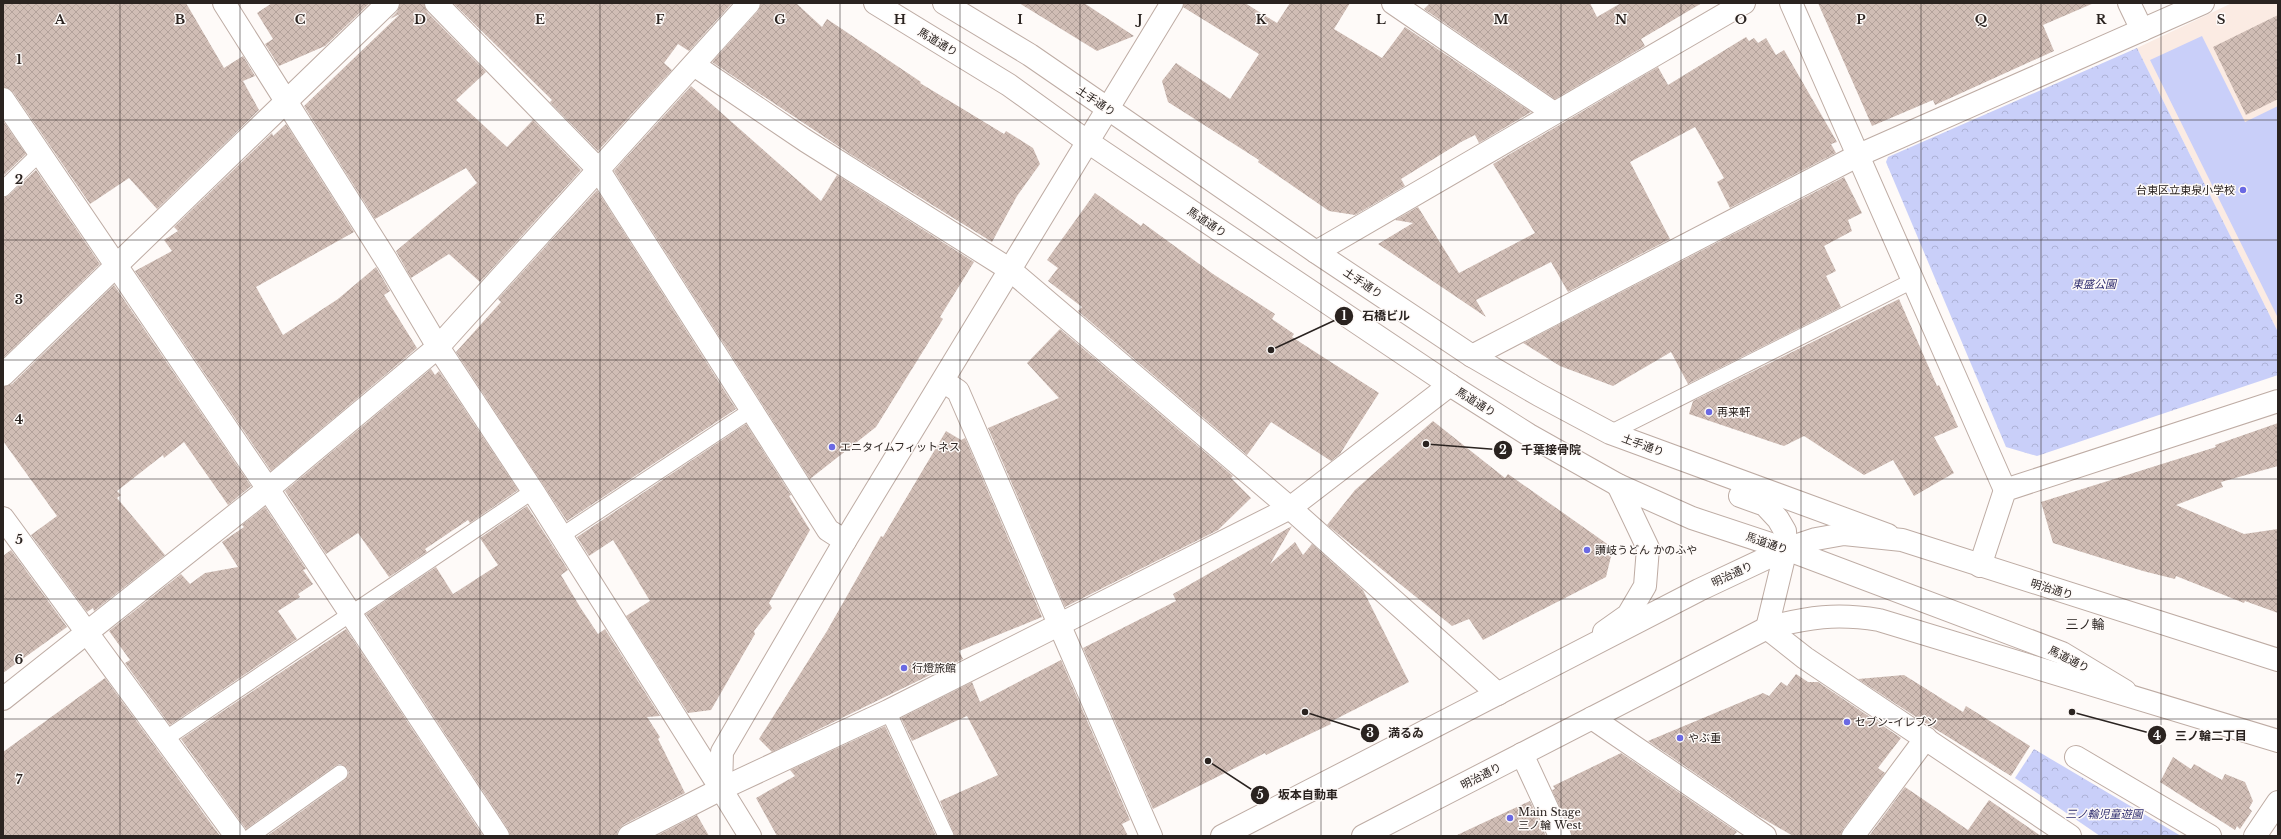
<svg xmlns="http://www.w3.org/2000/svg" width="2281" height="839" viewBox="0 0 2281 839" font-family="'Libre Baskerville','Noto Sans JP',serif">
  <defs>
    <pattern id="park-crowns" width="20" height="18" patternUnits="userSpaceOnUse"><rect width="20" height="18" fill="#c9cff9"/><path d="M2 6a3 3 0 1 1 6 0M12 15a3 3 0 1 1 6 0" fill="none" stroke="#adb1d5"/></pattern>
    <pattern id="building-cross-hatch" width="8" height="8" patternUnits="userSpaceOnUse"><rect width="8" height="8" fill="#d0bdb5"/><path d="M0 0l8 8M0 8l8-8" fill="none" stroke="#b3a29b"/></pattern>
  </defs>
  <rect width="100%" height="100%" fill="#fefaf8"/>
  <path fill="#fbebe3" d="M2232 3H2278V332L2137 48Z"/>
  <path fill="#c9cff9" d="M2202 36 2245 122 2278 106V318L2150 60Z"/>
  <g fill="url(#park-crowns)">
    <path d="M2137 48 2278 332V375L2037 456 2006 447 1886 162 1888 157Z"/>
    <path d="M2034 749 2181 836H2100L2015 778Z"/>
  </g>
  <g fill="url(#building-cross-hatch)">
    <path d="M3 3H186L224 68 243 56 255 76 243 81 259 110 157 209 129 178 90 204 13 92 3 87Z"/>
    <path d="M272 3H370L325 46 279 66 265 44 273 39 257 13Z"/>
    <path d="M400 3H424L427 12 486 72 456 100 507 147 533 120 581 170 480 282 449 254 411 278 396 251 477 183 466 168 375 219 304 106 400 14 390 19 397 12Z"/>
    <path d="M453 3H732L689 51 678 44 664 63 672 70 598 151 550 102 552 100Z"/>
    <path d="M761 3H796L822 27 827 19 921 82 920 83 1004 134 1006 131 1033 148 1040 164 1017 196 992 242 850 154 712 62 758 11Z"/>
    <path d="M1019 3H1084L1134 36 1097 51Z"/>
    <path d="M1184 3H1245L1277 23 1290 3H1350L1334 29 1382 58 1405 27 1531 112 1479 143 1475 135 1461 142 1401 179 1405 186 1355 215 1329 211 1258 162 1259 160 1168 102 1162 81 1176 63 1230 99 1259 54 1183 7Z"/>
    <path d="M1430 3H1590L1597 17 1621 3H1702L1641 39 1645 46 1555 99 1424 9Z"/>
    <path d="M1818 3H2094L2043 25 2054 51 1935 105 1933 100 1872 126Z"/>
    <path d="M2278 15V99L2246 115 2213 47Z"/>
    <path d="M1746 37 1749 41 1754 38 1758 43 1766 38 1776 55 1784 50 1837 142 1831 144 1836 153 1730 208 1717 182 1724 178 1695 127 1630 162 1670 239 1568 292 1551 262 1476 300 1486 317 1378 244 1413 223 1395 220 1418 207 1459 273 1535 233 1493 164 1658 67 1668 85Z"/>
    <path d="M691 86 821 201 837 175 974 262 940 317 943 319 876 427 810 479 614 171Z"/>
    <path d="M3 121 26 154 3 176Z"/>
    <path d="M286 124 354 232 256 287 283 335 338 299 376 267 390 291 384 295 417 348 271 471 135 271 172 251 164 240 178 231 174 227 272 133 273 136Z"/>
    <path d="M36 170 100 264 3 358V198L9 195Z"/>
    <path d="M1844 177 1862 213 1848 220 1852 231 1824 246 1836 271 1826 276 1841 307 1688 384 1671 352 1613 386 1560 366 1523 343Z"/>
    <path d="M597 190 736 409 567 521 456 352 501 302 498 299Z"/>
    <path d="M1095 193 1141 226 1143 223 1213 274 1275 314 1272 319 1294 334 1292 337 1379 393 1340 454 1331 461 1271 422 1247 455 1078 311 1082 307 1048 281 1058 268 1047 260Z"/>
    <path d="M114 285 251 486 228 505 184 442 164 458 163 455 117 491 121 495 117 498 165 555 94 611 93 608 87 612 31 535 57 516 3 441V387L12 384Z"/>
    <path d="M1899 299 1937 386 1939 385 1958 427 1934 437 1954 473 1914 496 1893 460 1864 475 1804 436 1784 446 1689 414 1693 401Z"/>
    <path d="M1060 329 1233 476 1231 478 1251 498 1218 530 1065 607 988 428 1059 398 1027 363Z"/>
    <path d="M431 369 435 375 439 371 518 490 470 523 468 520 425 549 427 552 389 577 358 533 326 554 285 491Z"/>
    <path d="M1433 421 1505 478 1508 474 1613 548 1606 577 1483 640 1469 619 1452 626 1327 525 1355 490Z"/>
    <path d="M2278 423V466L2221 482 2223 487 2176 505 2244 534 2278 529V613L2245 601 2244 603 2176 576 2175 579 2143 571 2053 543 2041 502 2216 447 2215 445Z"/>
    <path d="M746 424 791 495 789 496 810 530 769 603 772 608 754 631 755 634 711 710 688 713 626 616 650 601 613 540 589 556 577 537Z"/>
    <path d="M946 431 961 440 965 438 1042 617 959 651 963 659 772 752 759 739 827 631 881 536 883 537Z"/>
    <path d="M527 506 568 570 561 575 580 607 598 634 605 629 660 716 647 717 660 737 658 739 685 793 623 825 618 830 617 836H510L508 829 366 614 436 567 453 594 498 565 480 538Z"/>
    <path d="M265 507 306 569 303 570 313 584 298 594 300 597 278 611 297 639 170 725 125 663 130 660 109 631 181 574 190 584 205 573 238 567 222 542 244 527 242 525Z"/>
    <path d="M1292 526 1270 564 1295 542 1303 555 1312 544 1363 590 1409 682 1330 722 1331 724 1266 755 1265 753 1153 809 1083 648 1176 601 1173 594Z"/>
    <path d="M11 550 67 627 3 673V556Z"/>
    <path d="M346 629 483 836H267L345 780 349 773 347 768 340 764 335 766 246 829 181 739Z"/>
    <path d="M1061 660 1130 820 1122 824 1128 836H955L940 801 998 775 967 716 912 741 901 718 972 682 980 702Z"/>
    <path d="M1796 674 1808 682H1818L1901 738 1878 768 1885 773 1843 829 1841 836H1793L1755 814 1648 741 1763 693 1769 696 1781 682 1787 686Z"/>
    <path d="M1904 675 1963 712 1966 706 2030 746 2011 776 1916 717 1858 679Z"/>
    <path d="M105 678 220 836H3V752Z"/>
    <path d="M885 726 936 836H777L756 798 795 776 790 770Z"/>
    <path d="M1621 753 1737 832 1733 836H1572L1552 790 1555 789 1553 786Z"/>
    <path d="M2173 757 2191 769 2194 764 2222 780 2225 774 2245 782 2253 801 2249 808 2252 811 2240 829 2237 826 2235 830 2160 782Z"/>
    <path d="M1905 787 1968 830 1989 800 2041 836H1869Z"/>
    <path d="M1530 801 1546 836H1455Z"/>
    <path d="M697 815 709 836H656Z"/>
  </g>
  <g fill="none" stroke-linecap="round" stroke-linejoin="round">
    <defs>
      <g id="service">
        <path d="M3 189 40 153"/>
        <path d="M1610 433 1914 280"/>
        <path d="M561 536 753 409"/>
        <path d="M888 711 946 836"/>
        <path d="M165 739 533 491"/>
        <path d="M251 836 340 773"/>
      </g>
      <g id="minor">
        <path d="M224 3 387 261 438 347 533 491 721 789"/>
        <path d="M436 3 598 169 828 530 845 541"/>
        <path d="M1393 3 1554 113"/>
        <path d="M1791 3 2005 490"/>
        <path d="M2129 3 2142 30"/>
        <path d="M694 65 806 141 1009 269 1290 508 1498 694"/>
        <path d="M3 99 268 489 498 836"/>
        <path d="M1316 252 1744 3"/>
        <path d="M1472 356 1859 155 2203 3"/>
        <path d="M3 375 388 3"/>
        <path d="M943 381 958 391 1151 836"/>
        <path d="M3 518 236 836"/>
        <path d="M1767 628 1805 658 2070 836"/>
        <path d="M3 699 268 489 438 347 749 3"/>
        <path d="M1592 718 1765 836"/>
        <path d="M1522 754 1560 836"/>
        <path d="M2076 757 2210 836"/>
        <path d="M629 836 721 789 888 711 1290 508 1450 385"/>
        <path d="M1853 836 1926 738"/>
        <path d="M2255 836 2278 802"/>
      </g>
      <g id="tertiary">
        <path d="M875 3 1009 85 1088 142 1450 385 1529 435 1618 485 1692 518 1786 549 2062 653 2125 691"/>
        <path d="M944 3 1030 55 1316 252 1472 356 1539 395 1610 433 1888 535"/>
        <path d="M1740 496 1765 505 1778 519 1785 531 1786 549 1767 628"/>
        <path d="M1980 566 2005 490 2278 401"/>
        <path d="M1604 632 1628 615 1645 586 1648 548 1618 485"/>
        <path d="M750 836 721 789 722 752 845 541 1172 3"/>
      </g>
      <g id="primary">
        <path d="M1222 836 1699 590 1786 549 1816 539 1844 534 1902 540 2278 660"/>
        <path d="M1363 836 1767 628C1808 617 1837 613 1879 620L2278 741"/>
      </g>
    </defs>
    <use href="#service" stroke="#beaca4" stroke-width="17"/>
    <use href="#minor" stroke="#beaca4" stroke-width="24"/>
    <use href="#tertiary" stroke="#beaca4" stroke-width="24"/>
    <use href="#primary" stroke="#beaca4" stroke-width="24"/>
    <use href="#service" stroke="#fff" stroke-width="15"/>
    <use href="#minor" stroke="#fff" stroke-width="22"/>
    <use href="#tertiary" stroke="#fff" stroke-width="22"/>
    <use href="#primary" stroke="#fff" stroke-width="22"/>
  </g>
  <path fill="none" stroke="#2a2320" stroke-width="1" stroke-opacity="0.55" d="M120 3V836M240 3V836M360 3V836M480 3V836M600 3V836M720 3V836M840 3V836M960 3V836M1080 3V836M1201 3V836M1321 3V836M1441 3V836M1561 3V836M1681 3V836M1801 3V836M1921 3V836M2041 3V836M2161 3V836M3 120H2278M3 240H2278M3 360H2278M3 479H2278M3 599H2278M3 719H2278"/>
  <g fill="#6a69e3" stroke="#fefaf8" stroke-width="1.5">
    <circle cx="2243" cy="190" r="4"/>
    <circle cx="1709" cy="412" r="4"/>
    <circle cx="832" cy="447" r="4"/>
    <circle cx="1587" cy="550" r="4"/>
    <circle cx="904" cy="668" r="4"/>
    <circle cx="1847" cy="722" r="4"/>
    <circle cx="1680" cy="738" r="4"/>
    <circle cx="1510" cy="818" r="4"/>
  </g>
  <g text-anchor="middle" stroke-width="3" stroke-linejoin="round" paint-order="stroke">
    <g font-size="11" fill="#2a2320" stroke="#fefaf8">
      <text transform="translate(938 42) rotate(31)" y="4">馬道通り</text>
      <text transform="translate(1096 101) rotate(34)" y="4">土手通り</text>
      <text transform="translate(1207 222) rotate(34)" y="4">馬道通り</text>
      <text transform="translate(1363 283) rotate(34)" y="4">土手通り</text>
      <text transform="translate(1476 402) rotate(32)" y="4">馬道通り</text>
      <text transform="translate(1643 445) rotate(20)" y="4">土手通り</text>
      <text transform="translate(1767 543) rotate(19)" y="4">馬道通り</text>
      <text transform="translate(1732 574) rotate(-25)" y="4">明治通り</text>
      <text transform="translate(2052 589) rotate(17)" y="4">明治通り</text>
      <text transform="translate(2069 659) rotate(27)" y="4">馬道通り</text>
      <text transform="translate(1481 776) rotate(-27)" y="4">明治通り</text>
    </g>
    <g font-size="11" fill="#2a2320" stroke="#fefaf8" text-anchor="start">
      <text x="2235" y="194" text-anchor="end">台東区立東泉小学校</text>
      <text x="1717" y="416">再来軒</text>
      <text x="840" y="451">エニタイムフィットネス</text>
      <text x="1595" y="554">讃岐うどん かのふや</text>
      <text x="912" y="672">行燈旅館</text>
      <text x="1855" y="726">セブン-イレブン</text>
      <text x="1688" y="742">やぶ重</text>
      <text x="1518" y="816">Main Stage<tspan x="1518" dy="13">三ノ輪 West</tspan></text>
    </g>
    <g font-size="11" font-style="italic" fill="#2e2c6f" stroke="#fefaf8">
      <text x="2094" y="288">東盛公園</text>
      <text x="2104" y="818">三ノ輪児童遊園</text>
    </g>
    <g font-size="13" fill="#2a2320" stroke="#fefaf8">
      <text x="2085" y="629">三ノ輪</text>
    </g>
  </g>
  <g font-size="13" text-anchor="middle" font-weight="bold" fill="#2a2320" stroke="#fefaf8" stroke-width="3" stroke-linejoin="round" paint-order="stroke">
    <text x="60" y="24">A</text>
    <text x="180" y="24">B</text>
    <text x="300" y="24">C</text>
    <text x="420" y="24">D</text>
    <text x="540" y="24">E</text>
    <text x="660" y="24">F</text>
    <text x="780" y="24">G</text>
    <text x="900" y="24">H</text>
    <text x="1020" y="24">I</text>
    <text x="1140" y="24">J</text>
    <text x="1261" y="24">K</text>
    <text x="1381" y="24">L</text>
    <text x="1501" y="24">M</text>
    <text x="1621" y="24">N</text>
    <text x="1741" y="24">O</text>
    <text x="1861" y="24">P</text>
    <text x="1981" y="24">Q</text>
    <text x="2101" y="24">R</text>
    <text x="2221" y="24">S</text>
    <text x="19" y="64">1</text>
    <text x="19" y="184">2</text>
    <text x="19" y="304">3</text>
    <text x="19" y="424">4</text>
    <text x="19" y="544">5</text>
    <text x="19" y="664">6</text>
    <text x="19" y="784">7</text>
  </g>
  <path fill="none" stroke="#2a2320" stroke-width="1.5" d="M1271 350L1344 316M1426 444L1503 450M1305 712L1370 733M2072 712L2157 735M1208 761L1260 795"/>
  <g fill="#2a2320" stroke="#fefaf8" stroke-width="1.5">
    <circle cx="1271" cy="350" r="4"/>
    <circle cx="1426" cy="444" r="4"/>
    <circle cx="1305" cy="712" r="4"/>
    <circle cx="2072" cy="712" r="4"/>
    <circle cx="1208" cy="761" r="4"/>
    <circle cx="1344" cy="316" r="10"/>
    <circle cx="1503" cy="450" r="10"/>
    <circle cx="1370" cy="733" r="10"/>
    <circle cx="2157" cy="735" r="10"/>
    <circle cx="1260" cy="795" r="10"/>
  </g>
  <g font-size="12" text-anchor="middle" font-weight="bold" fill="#fff">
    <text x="1344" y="320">1</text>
    <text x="1503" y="454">2</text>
    <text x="1370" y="737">3</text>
    <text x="2157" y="740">4</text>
    <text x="1260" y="799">5</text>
  </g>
  <g font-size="12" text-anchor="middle" font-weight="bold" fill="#2a2320" stroke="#fefaf8" stroke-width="3" stroke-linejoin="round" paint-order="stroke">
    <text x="1386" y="320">石橋ビル</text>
    <text x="1551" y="454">千葉接骨院</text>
    <text x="1406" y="737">満るゐ</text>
    <text x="2211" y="740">三ノ輪二丁目</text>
    <text x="1308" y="799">坂本自動車</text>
  </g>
  <rect width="2281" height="839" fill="none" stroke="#2a2320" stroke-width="8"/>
</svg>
